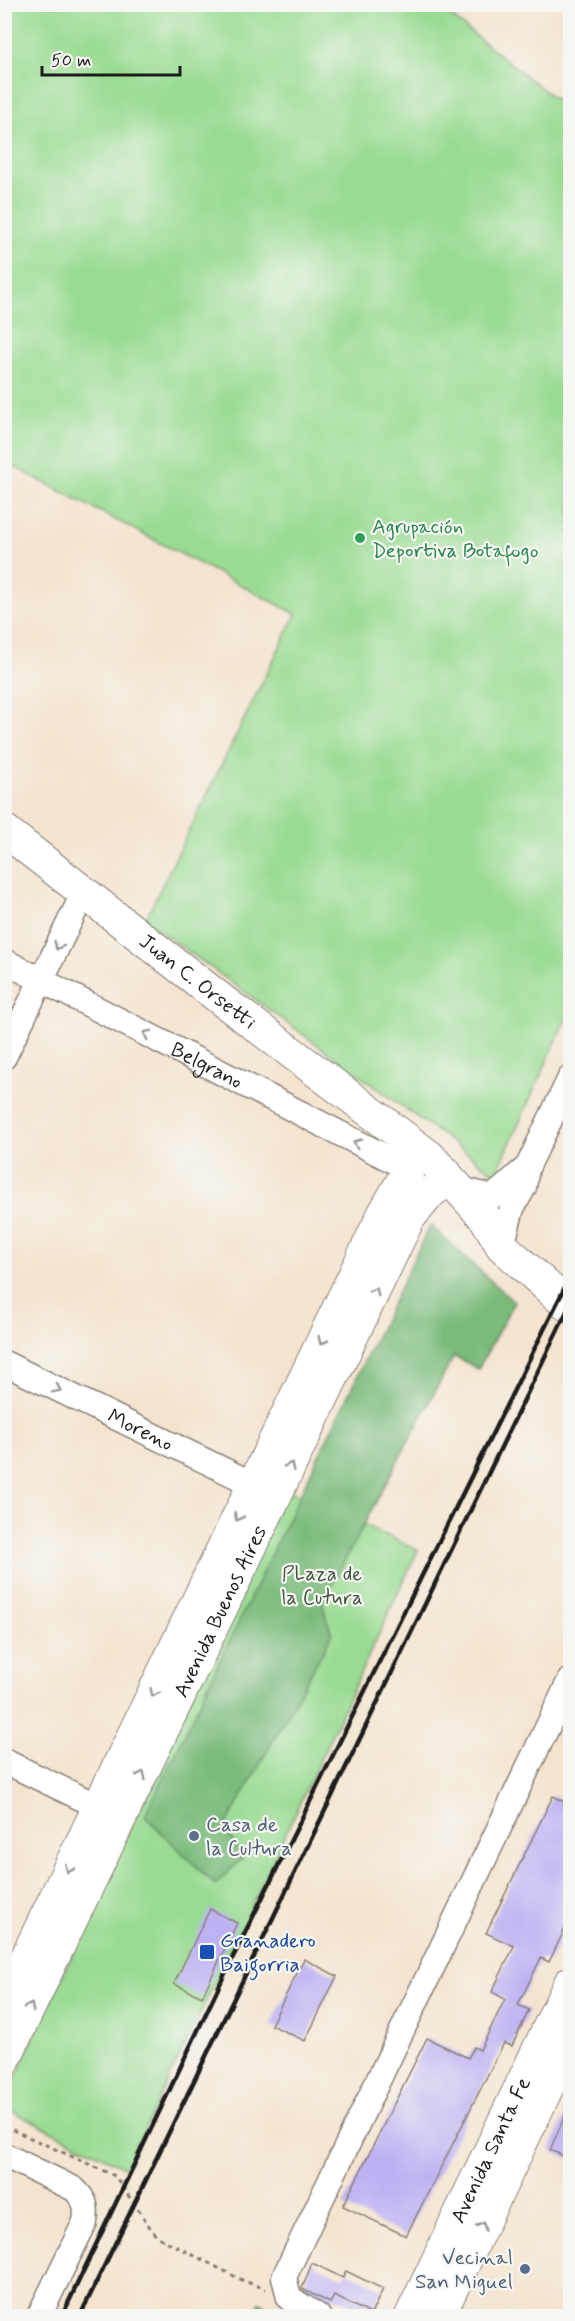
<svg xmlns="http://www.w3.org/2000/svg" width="575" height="2321" viewBox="0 0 575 2321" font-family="Mynerve,sans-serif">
  <rect width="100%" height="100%" fill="#f6f6f2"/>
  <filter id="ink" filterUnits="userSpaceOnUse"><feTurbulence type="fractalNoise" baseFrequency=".0167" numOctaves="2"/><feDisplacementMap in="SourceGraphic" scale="12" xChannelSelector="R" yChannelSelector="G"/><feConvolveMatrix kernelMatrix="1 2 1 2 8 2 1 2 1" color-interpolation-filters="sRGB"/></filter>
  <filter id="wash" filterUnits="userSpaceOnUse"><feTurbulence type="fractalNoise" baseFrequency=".008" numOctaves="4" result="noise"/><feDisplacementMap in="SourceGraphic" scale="24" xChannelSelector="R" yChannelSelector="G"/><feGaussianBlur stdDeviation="1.35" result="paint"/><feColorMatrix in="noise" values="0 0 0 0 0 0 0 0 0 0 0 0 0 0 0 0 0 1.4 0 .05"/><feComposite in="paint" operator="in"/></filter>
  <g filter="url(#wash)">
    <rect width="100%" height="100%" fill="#f4e4cf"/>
    <g fill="#99db92" stroke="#5a7c57" stroke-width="1.5">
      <path d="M4 5H437L570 111V1010L496 1174 145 920 296 614 5 462Z"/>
      <path d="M287 1489 418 1550 242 1927 126 2168 5 2108V2100Z"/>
    </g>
    <g fill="#7abb7c" stroke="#4b6c4c" stroke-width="1.5">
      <path d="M430 1225 514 1302 478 1369 454 1356 322 1603 332 1635 225 1827 242 1858 215 1885 145 1816Z"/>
      <path d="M260 2303 286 2316H253Z"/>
    </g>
    <g id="blocks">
      <g fill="#beb1f3">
        <path d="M553 1796 570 1805V1918L549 1962 541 1958 518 2005 529 2010 512 2046 504 2043 406 2236 343 2206 427 2038 468 2058 474 2047 480 2050 505 1999 492 1992 514 1946 486 1933Z"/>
        <path d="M210 1909 237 1923 202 1997 174 1984Z"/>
        <path d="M304 1959 337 1976 305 2041 271 2025Z"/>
        <path d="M570 2104V2159L550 2150Z"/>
        <path d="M312 2263 343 2278 346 2271 383 2289 371 2314 334 2296 330 2303 302 2289Z"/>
      </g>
    </g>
  </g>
  <g filter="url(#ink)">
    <use href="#blocks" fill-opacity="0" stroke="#888076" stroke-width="1.5"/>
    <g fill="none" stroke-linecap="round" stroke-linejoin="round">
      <defs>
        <g id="minor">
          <path id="s1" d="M4 961 409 1169"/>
          <path d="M4 1057 83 894"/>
          <path d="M461 1189 492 1197C505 1189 513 1178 525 1169"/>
          <path d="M502 1246 512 1208 524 1187 527 1168 570 1078"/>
          <path id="s2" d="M4 1363 269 1492"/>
          <path d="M4 1761 114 1814"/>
          <path d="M4 2155 74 2189C86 2200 87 2207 85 2222L39 2316"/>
          <path d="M318 2316 289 2298 284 2277 570 1680"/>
        </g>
        <g id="major">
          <path id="s3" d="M4 830 223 1001 429 1156 486 1219 502 1246 570 1307"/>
          <path d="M4 2004 384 1213 414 1161 422 1156H429"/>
          <path id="s4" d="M4 2060 409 1218 431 1192 445 1182V1172"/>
          <path id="s5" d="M411 2316 570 1983"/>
          <path d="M439 2316 570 2040"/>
        </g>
      </defs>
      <use href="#minor" stroke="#888076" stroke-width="27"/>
      <use href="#major" stroke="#888076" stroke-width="34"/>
      <path stroke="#888076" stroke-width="3" stroke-dasharray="4.5 4.5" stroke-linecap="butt" d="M4 2126 115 2176 156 2236 244 2281 266 2289"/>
      <use href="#minor" stroke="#fff" stroke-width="24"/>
      <use href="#major" stroke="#fff" stroke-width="32"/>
      <g stroke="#1c1c1c" stroke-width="4.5">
        <path d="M62 2316 229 1965 570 1277"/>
        <path d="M80 2316 570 1305"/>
      </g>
    </g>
    <defs><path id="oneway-chevron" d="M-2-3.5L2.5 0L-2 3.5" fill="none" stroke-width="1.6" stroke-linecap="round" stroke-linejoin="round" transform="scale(1.5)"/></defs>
    <g stroke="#999">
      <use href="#oneway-chevron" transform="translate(58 946) rotate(116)"/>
      <use href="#oneway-chevron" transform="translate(147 1034) rotate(-153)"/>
      <use href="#oneway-chevron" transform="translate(357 1143) rotate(-153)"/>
      <use href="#oneway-chevron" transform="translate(375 1291) rotate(-64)"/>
      <use href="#oneway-chevron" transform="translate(322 1341) rotate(116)"/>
      <use href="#oneway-chevron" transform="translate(57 1389) rotate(26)"/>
      <use href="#oneway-chevron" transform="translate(290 1466) rotate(-64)"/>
      <use href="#oneway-chevron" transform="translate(238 1517) rotate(116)"/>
      <use href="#oneway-chevron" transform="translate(154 1693) rotate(116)"/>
      <use href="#oneway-chevron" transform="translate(142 1775) rotate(-64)"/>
      <use href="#oneway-chevron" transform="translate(69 1869) rotate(116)"/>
      <use href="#oneway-chevron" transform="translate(30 2007) rotate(-64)"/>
      <use href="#oneway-chevron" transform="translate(482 2226) rotate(-65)"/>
    </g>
  </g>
  <circle fill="#2e9e5b" stroke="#f6f6f2" stroke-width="2" cx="360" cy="538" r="6"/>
  <g fill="#5c6f8a" stroke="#f6f6f2" stroke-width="2">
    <circle cx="194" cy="1836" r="6"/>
    <circle cx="525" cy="2269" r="6"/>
  </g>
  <rect fill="#1a4fb4" stroke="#f6f6f2" stroke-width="2" x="199" y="1944" width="16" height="16" rx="3"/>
  <g text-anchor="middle" stroke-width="4.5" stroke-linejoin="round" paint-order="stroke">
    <g font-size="21" fill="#27864d" stroke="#f6f6f2" text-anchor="start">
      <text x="372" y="533">Agrupación<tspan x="372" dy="24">Deportiva Botafogo</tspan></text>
    </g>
    <g font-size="21" fill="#1c1c1c" stroke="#f6f6f2">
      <text dy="7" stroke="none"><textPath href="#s3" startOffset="246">Juan C. Orsetti</textPath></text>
      <text dy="7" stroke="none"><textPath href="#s1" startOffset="228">Belgrano</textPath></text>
      <text dy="7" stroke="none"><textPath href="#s2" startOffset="152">Moreno</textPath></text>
      <text dy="7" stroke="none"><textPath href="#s4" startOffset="498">Avenida Buenos Aires</textPath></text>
      <text dy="7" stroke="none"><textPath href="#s5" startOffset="184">Avenida Santa Fe</textPath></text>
    </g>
    <g font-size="21" fill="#42553f" stroke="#f6f6f2">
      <text x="322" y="1580">PLaza de<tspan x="322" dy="24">la Cutura</tspan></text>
    </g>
    <g font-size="21" fill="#4e5e75" stroke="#f6f6f2" text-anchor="start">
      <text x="206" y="1831">Casa de<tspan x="206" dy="24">la Cultura</tspan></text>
      <text x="513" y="2264" text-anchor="end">Vecinal<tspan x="513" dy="24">San Miguel</tspan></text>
    </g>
    <g font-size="21" fill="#164399" stroke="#f6f6f2" text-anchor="start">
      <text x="220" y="1947">Granadero<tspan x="220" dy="24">Baigorria</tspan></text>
    </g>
  </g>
  <rect width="575" height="2321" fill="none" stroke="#f6f6f2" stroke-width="24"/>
  <path d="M42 66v9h138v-9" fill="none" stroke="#1c1c1c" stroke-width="3"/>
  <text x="51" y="66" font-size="18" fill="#1c1c1c" stroke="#f6f6f2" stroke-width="4.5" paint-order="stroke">50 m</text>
</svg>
